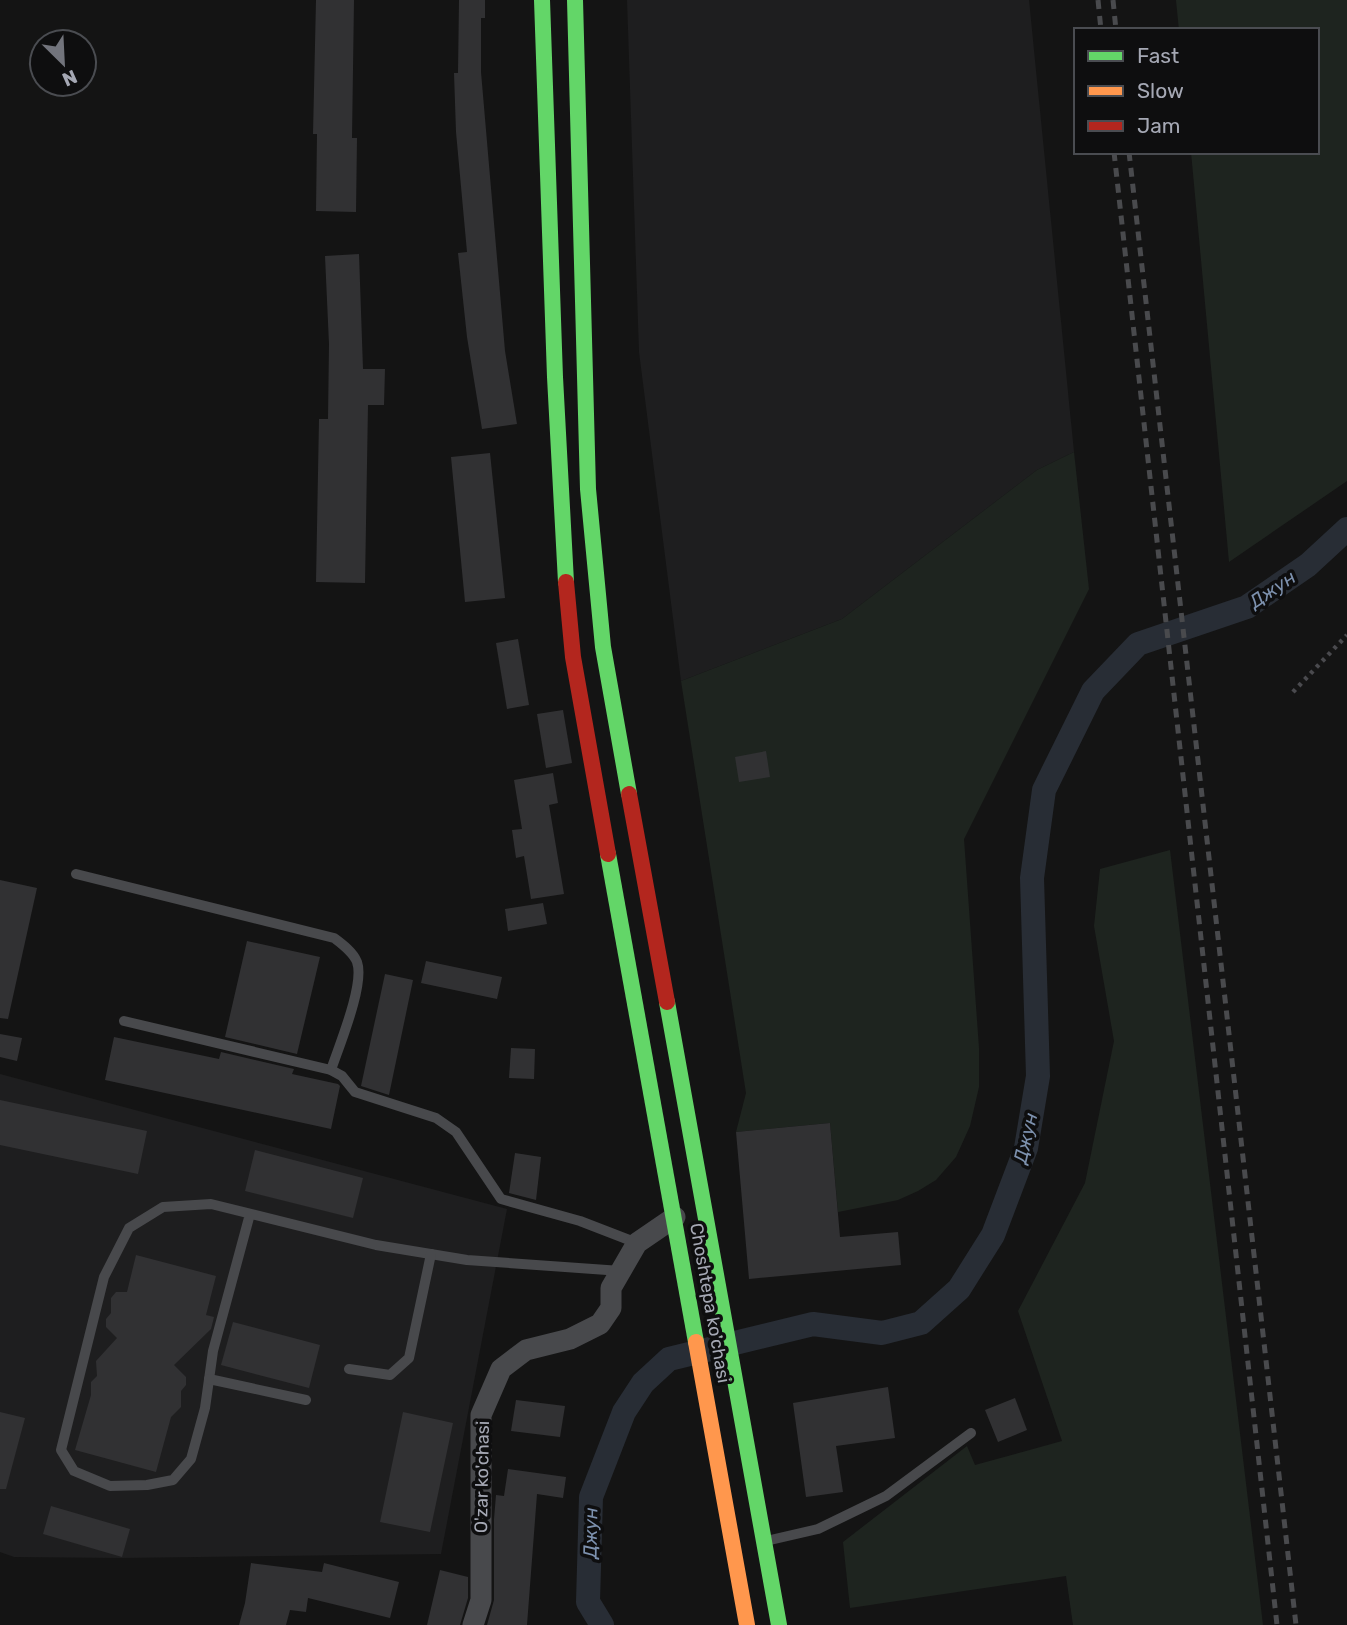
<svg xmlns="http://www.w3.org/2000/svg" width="1347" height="1625" viewBox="0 0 1347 1625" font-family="Rubik,sans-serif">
  <rect width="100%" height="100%" fill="#141414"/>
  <g fill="#1e1e1f">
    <path d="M627 0H1029L1074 452 1037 470 842 619 681 681 639 352Z"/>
    <path d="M0 1074 507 1209 441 1554 121 1558 14 1557 0 1552Z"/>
  </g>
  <g fill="#1e241f">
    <path d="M1176 0H1347V481L1229 562 1191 152H1317V30H1179Z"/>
    <path d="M1074 452 1089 589 964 839 979 1048V1087L970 1126 956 1157 936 1180 918 1191 898 1200 838 1212 830 1123 736 1132 746 1093 681 681 842 619 1037 470Z"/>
    <path d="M1170 850 1263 1625H1073L1066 1576 850 1608 843 1542 967 1446 975 1465 1062 1441 1018 1311 1085 1183 1114 1041 1094 926 1100 869Z"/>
  </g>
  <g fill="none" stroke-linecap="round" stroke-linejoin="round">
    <path stroke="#282d35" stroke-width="24" d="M602 1625 588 1602 591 1497 624 1412 643 1383 669 1359 813 1324 882 1333 921 1323 959 1289 993 1235 1026 1148 1038 1076 1032 878 1044 790 1093 691 1138 644 1247 607 1308 565 1347 529"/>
  </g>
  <g fill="#313133">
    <path d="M316 0H354L352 138H357L356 212 316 211 317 134H313Z"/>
    <path d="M459 0H485V18H481V72L505 351 517 424 482 429 467 337 458 253 467 252 456 132 454 73H458Z"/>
    <path d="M359 254 363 369H385L384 405H368L365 583 316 582 319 419H328L329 344 325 256Z"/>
    <path d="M490 453 505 598 465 602 451 457Z"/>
    <path d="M518 639 529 705 507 709 496 643Z"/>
    <path d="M563 710 572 763 546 768 537 714Z"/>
    <path d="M766 751 770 777 739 782 735 757Z"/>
    <path d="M553 773 558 803 549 805 564 894 531 899 524 856 516 858 512 830 522 829 514 780Z"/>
    <path d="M0 880 37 888 8 1019 0 1018Z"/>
    <path d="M543 903 547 924 508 931 505 909Z"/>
    <path d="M247 941 320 957 297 1054 225 1037Z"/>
    <path d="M426 961 502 977 497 999 421 983Z"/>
    <path d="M385 974 413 980 389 1095 361 1086Z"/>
    <path d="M0 1034 22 1038 17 1061 0 1057Z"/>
    <path d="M114 1037 219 1059 221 1052 294 1069 292 1074 338 1084 340 1086 331 1129 105 1080Z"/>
    <path d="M511 1048 535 1049 534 1079 509 1078Z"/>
    <path d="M0 1100 147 1131 138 1174 0 1145Z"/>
    <path d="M830 1123 840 1237 898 1232 901 1265 749 1279 736 1132Z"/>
    <path d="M255 1150 363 1178 353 1218 245 1191Z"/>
    <path d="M515 1153 541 1157 536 1200 509 1193Z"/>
    <path d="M136 1255 216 1276 206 1315 214 1317 211 1329 174 1365 186 1377V1385L181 1391V1407L171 1417 156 1472 75 1450 91 1395V1382L97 1376 96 1361 117 1338 106 1327V1319L111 1313V1298L116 1292H127Z"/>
    <path d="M233 1322 320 1345 309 1388 221 1365Z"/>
    <path d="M888 1387 895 1438 836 1446 843 1492 806 1497 793 1403Z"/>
    <path d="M1015 1398 1027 1430 998 1442 985 1410Z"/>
    <path d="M516 1400 565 1406 560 1437 511 1431Z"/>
    <path d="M0 1412 25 1418 6 1489H0Z"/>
    <path d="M403 1412 453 1423 430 1532 380 1522Z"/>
    <path d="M508 1469 566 1477 563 1498 537 1494 527 1625H487L494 1600V1519L496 1495 504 1496Z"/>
    <path d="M51 1506 130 1529 122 1557 43 1534Z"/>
    <path d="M251 1563 322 1572 324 1563 399 1582 390 1618 308 1598 306 1612 290 1610 286 1625H239L245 1603Z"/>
    <path d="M440 1570 468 1577V1598L460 1625H427Z"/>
  </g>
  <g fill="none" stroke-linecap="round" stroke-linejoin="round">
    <path stroke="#4a4a4e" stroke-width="4.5" stroke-dasharray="3.5 5" stroke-linecap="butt" d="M1293 692 1347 635"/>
    <g stroke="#48494c" stroke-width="10">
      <path d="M76 874 334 938C342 944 353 952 357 962 365 984 339 1046 331 1070"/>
      <path d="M124 1021 331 1070 342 1076 355 1092 436 1118 456 1132 501 1199 580 1221 637 1243H640"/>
      <path d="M250 1214 213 1351 205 1408 191 1459 173 1480 147 1485 110 1486 74 1471 61 1450 104 1277 129 1228 163 1207 211 1204 376 1245 467 1260 621 1271"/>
      <path d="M349 1369 390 1375 409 1358 431 1254"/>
      <path d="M209 1379 306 1400"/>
      <path d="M766 1541 818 1529 886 1496 971 1433"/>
    </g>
    <path stroke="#48494c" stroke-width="21" d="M473 1625 481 1600V1415L501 1369 526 1350 570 1339 600 1324 611 1308V1288L637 1243 675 1217"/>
    <g stroke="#63d668" stroke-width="16">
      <path d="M542 0 555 377 566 582"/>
      <path d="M575 0 588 489 603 647 629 794"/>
      <path d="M608 854 696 1342"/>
      <path d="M667 1002 779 1625"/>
    </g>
    <path stroke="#ff974d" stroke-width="16" d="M696 1342 747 1625"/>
    <g stroke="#b3261e" stroke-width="16">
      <path d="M566 582 573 657 608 854"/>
      <path d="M629 794 667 1002"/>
    </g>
    <g stroke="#494a4d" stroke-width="5" stroke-dasharray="9 7" stroke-linecap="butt">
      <path d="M1098 0 1101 30"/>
      <path d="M1113 0 1116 30"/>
      <path d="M1114 152 1277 1625"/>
      <path d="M1129 152 1296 1625"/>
    </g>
  </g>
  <g text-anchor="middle" stroke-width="7" stroke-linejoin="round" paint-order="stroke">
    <g font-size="18" fill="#a5a8b4" stroke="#0e0e0f">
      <text transform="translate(710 1303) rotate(80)" y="6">Choshtepa ko'chasi</text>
      <text transform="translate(482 1477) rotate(-89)" y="6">O'zar ko'chasi</text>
    </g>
    <g font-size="19" font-style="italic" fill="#7d91ae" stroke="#0e0e0f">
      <text transform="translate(1272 589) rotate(-34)" y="7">Джун</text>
      <text transform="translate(1025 1138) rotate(-77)" y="7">Джун</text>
      <text transform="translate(590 1533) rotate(-89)" y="7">Джун</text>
    </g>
  </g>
  <rect x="1074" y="28" width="245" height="126" fill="#0e0e0f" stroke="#4a4c51" stroke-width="2"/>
  <rect x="1088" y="51" width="35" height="10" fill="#63d668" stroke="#4a4c51" stroke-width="2"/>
  <text x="1137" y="63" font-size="21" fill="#a5a8b4">Fast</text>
  <rect x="1088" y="86" width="35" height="10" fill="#ff974d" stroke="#4a4c51" stroke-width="2"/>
  <text x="1137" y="98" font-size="21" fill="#a5a8b4">Slow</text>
  <rect x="1088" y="121" width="35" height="10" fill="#b3261e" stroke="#4a4c51" stroke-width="2"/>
  <text x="1137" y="133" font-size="21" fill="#a5a8b4">Jam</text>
  <g transform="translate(63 63) rotate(156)"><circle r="33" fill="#0e0e0f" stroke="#4a4c51" stroke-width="2"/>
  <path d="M0-5L12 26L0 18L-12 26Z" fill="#72747c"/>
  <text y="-10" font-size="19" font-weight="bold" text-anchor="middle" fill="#a5a8b4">N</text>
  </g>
</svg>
